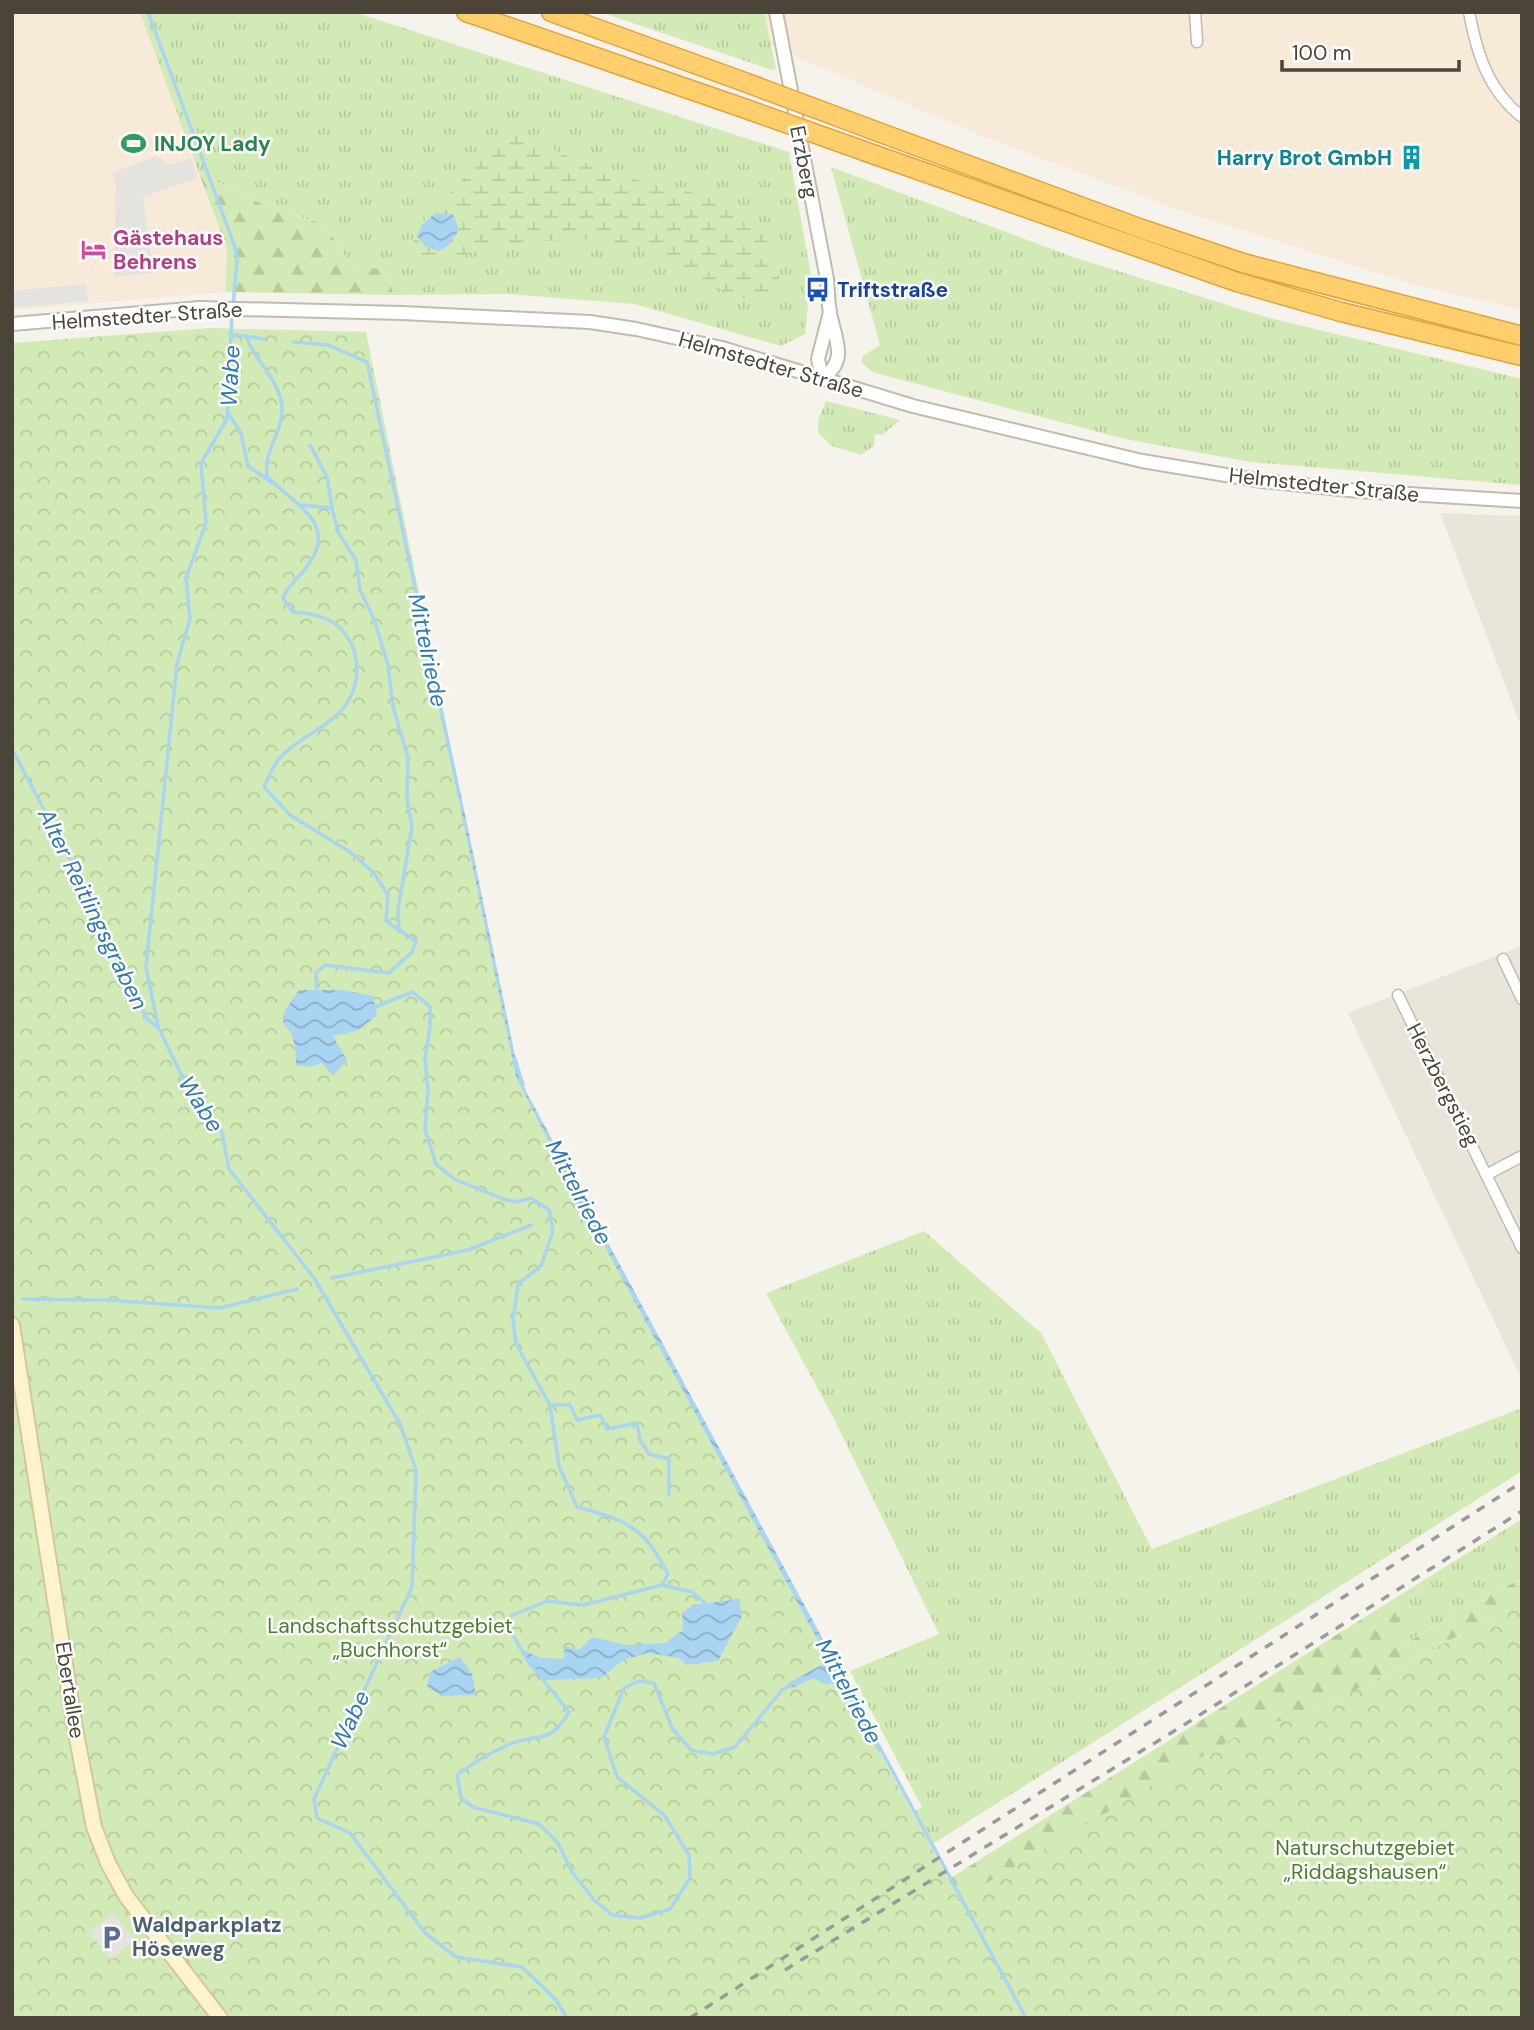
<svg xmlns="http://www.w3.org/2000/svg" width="1534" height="2030" viewBox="0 0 1534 2030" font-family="'DM Sans',sans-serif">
  <defs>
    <pattern id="grass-tufts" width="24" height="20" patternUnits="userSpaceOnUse" patternTransform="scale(1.75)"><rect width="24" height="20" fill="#d2eab5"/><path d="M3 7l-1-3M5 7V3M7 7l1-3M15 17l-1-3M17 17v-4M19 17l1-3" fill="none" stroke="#b6ca9c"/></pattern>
    <pattern id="forest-firs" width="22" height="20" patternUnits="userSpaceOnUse" patternTransform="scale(1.75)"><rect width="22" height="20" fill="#d2eab5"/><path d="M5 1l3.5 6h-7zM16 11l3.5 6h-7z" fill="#b6ca9c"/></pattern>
    <pattern id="wetland-marsh" width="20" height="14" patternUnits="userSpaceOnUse" patternTransform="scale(1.75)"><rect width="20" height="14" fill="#d2eab5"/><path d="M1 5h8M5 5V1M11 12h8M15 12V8" fill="none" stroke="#b6ca9c"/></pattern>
    <pattern id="park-crowns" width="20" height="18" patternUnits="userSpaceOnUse" patternTransform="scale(1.75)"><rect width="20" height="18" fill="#d2eab5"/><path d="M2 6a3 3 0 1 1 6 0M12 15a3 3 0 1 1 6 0" fill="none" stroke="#b6ca9c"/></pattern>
    <pattern id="water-waves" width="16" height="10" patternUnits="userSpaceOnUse" patternTransform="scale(1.75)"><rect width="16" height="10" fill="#a9d4f2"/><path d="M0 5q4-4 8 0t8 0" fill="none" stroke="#8caec5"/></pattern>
  </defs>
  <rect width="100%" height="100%" fill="#f6f3ec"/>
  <g fill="#eae5da">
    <path d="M1440 513 1522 516V729Z"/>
    <path d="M1522 946V1380L1348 1013Z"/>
  </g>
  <g fill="#f7ead8">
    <path d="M12 12H140L227 249 225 292 12 310Z"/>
    <path d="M764 12H1522V310L1412 284 1176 209 977 134 771 46Z"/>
  </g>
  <g fill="url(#grass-tufts)">
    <path d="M140 12H354L789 152 811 276 805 334 781 346 634 304 508 294 393 295 388 271 352 266 324 224 268 207 199 173Z"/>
    <path d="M600 12H764L776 69 772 70Z"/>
    <path d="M831 167 1073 257 1266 317 1522 379V485L1251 462 1125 439 872 372 861 362 863 356 880 345Z"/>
    <path d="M826 401 900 420 882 435 875 434 874 446 861 455 832 446 818 433V420Z"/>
    <path d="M924 1231 1041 1333 1152 1549 1522 1408V1471L702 1990 598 2018 718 1934 922 1807 850 1671 939 1634 833 1417 766 1293Z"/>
    <path d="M1522 1519V1578L1406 1642 1392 1600Z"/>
  </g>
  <g fill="url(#forest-firs)">
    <path d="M199 173 268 207 324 224 352 266 388 270 393 295 225 292 227 249Z"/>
    <path d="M1522 1578V1602L1314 1712 1522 2018H728L1392 1600 1407 1642Z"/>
  </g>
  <path fill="url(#wetland-marsh)" d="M520 132C548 148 577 161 608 172 660 190 729 188 764 236 773 249 777 272 782 287L760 303 728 294 667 258 594 239 522 242 435 261C421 258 416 254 413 240L422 223 502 137Z"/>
  <path fill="url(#park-crowns)" d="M211 328 366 332 509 1035 525 1092 959 1899 1249 1729 1314 1712 1522 1602V2018H12V343Z"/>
  <g fill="#e5e3e0">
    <path d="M156 156 171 165 191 158 198 178 143 197 154 273 114 277 116 184 112 173Z"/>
    <path d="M86 284 88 301 12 308V291Z"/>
    <path d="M113 1913 135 1940 111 1960 89 1933Z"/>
  </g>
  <g fill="url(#water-waves)">
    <path d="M435 213 453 214 459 230 448 246 438 251 425 246 417 236 422 225Z"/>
    <path d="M460 790 519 1075 528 1095 883 1750 879 1753 851 1700 837 1683 825 1684 813 1678 790 1689 788 1683 829 1661 584 1208H577L575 1204 579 1201 516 1077 457 791Z"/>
    <path d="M299 990H342L373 996 377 1015 359 1030 333 1036 347 1060 333 1076 322 1063 309 1067 296 1065C296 1048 295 1035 283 1023L285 1010Z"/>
    <path d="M739 1599 742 1616 718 1661 686 1665 679 1658 648 1653 623 1660 601 1678 544 1680 521 1649 541 1658 563 1659 565 1646 579 1650 592 1637 627 1645 665 1643 683 1630 682 1613 693 1605Z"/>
    <path d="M460 1657 472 1674 476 1695 443 1696 427 1687 430 1672Z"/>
  </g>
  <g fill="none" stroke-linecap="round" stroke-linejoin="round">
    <g stroke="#a9d4f2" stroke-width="3.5">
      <path d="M148 12 235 247 237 262 233 306"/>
      <path d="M232 314 227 419 201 463 206 523 186 578 190 619 177 664 146 967 158 1027 186 1084 222 1132 229 1169 314 1278 400 1424 416 1470 412 1587 314 1799 317 1818 350 1833 425 1933 456 1957 522 1967 556 2000 567 2018"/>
      <path d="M230 334 264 339"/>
      <path d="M246 336C254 361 281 381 282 408 283 433 263 451 267 476 294 505 341 523 306 568 297 581 290 582 283 598L293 612C320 614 338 619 351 643 357 655 358 667 356 680 348 725 305 729 279 759 272 767 269 777 264 787L290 815 350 852 373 872 388 895 386 921 416 941 412 952 389 973 325 965 316 973 317 994"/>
      <path d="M294 342 328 345 367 362 459 794"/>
      <path d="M228 412 241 434 248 466 272 483"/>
      <path d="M310 445 327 477 332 508"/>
      <path d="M301 505 332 508 338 532 356 560 360 590 374 619 388 665 393 707 408 758 407 799 412 827 398 910 399 932"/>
      <path d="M12 749 101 918 147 1019 156 1026"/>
      <path d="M372 1008 413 992 430 1007V1027L425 1059 428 1090 425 1129 436 1164 454 1179 503 1199 516 1202 531 1198 549 1210 553 1231 541 1266 518 1284 513 1320 516 1344 550 1405 559 1466 577 1507C628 1521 643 1526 668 1574L662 1585"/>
      <path d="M515 1059 523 1085"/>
      <path d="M332 1278 468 1250 531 1225"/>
      <path d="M23 1299 106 1300 220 1308 297 1289"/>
      <path d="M551 1405H570L577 1420 600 1415 607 1429 637 1423 640 1440 649 1454 669 1459V1495"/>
      <path d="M707 1605 692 1592 662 1585 583 1605 547 1601 511 1616 509 1628 527 1660 569 1712C549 1746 540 1732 510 1744 491 1752 473 1763 457 1775L461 1798 473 1807 539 1824 558 1843 572 1872 594 1900 612 1915 640 1918 670 1909 690 1878 689 1855 664 1815 617 1777 604 1737 624 1688 639 1681 654 1683 672 1728 691 1750 713 1754 735 1747 783 1689 791 1685"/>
      <path d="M880 1748 1026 2018"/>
    </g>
    <defs>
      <g id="minor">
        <path d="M1195 12 1197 42"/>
        <path d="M1469 12C1477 54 1488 90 1522 117"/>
        <path d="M1503 959 1522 999"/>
        <path d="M1398 995 1522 1248"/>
        <path d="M1488 1174 1522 1156"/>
      </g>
      <g id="tertiary">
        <path d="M776 12 827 279C828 290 828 302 830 313 835 339 849 361 822 378"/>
        <path d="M12 324 200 308 402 313 590 322 636 329 722 348 913 406 1142 461 1262 481 1359 491 1522 501"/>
        <path d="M822 378 818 359 830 312"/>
      </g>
      <path id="secondary" d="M12 1325 75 1728 94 1827 108 1863 126 1896 220 2018"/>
      <g id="motorway">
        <path d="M466 12 749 110"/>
        <path d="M551 12 739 80"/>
        <path d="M881 133 1142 229 1243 263 1522 336"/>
        <path d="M878 156 1237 282 1341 312 1522 356"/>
      </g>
    </defs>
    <use href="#minor" stroke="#c2bbae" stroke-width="13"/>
    <use href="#tertiary" stroke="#c2bbae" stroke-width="16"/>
    <use href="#secondary" stroke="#d6c79b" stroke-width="18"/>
    <use href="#motorway" stroke="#e0a43c" stroke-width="21"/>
    <use href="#minor" stroke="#fff" stroke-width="10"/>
    <use href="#tertiary" stroke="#fff" stroke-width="12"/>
    <use href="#secondary" stroke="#fff3cd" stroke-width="14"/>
    <use href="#motorway" stroke="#ffcf6e" stroke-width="18"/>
    <g stroke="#9a9a9a" stroke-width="3.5" stroke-dasharray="9 9" stroke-linecap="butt">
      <path d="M785 1970 1179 1728 1522 1511"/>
      <path d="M690 2018 1522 1482"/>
    </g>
    <defs>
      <g id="motorway-bridge">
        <path d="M739 80 881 133"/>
        <path d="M749 110 878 156"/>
      </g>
    </defs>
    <use href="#motorway-bridge" stroke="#e0a43c" stroke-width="21" stroke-linecap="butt"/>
    <use href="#motorway-bridge" stroke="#ffcf6e" stroke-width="18"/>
  </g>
  <defs>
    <symbol id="stadium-bare" viewBox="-9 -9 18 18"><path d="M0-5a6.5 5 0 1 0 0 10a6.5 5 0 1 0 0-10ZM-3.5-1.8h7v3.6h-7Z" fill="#2e9e5b" stroke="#fff" stroke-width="2.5" paint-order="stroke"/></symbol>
    <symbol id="building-bare" viewBox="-9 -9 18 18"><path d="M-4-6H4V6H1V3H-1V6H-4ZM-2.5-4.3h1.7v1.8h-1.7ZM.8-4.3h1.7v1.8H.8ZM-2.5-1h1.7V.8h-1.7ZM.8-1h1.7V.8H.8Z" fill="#0f9aa8" stroke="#fff" stroke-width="2.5" paint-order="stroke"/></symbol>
    <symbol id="hotel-bare" viewBox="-9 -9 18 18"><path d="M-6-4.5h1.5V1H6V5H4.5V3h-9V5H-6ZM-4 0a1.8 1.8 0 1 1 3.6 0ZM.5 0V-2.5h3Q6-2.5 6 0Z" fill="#d1479c" stroke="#fff" stroke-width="2.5" paint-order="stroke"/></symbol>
    <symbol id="bus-bare" viewBox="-9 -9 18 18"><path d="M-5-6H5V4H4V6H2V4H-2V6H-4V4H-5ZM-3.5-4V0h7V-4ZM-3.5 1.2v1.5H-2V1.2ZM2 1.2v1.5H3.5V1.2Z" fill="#1a4fb4" stroke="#fff" stroke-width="2.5" paint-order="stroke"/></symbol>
    <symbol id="parking-bare" viewBox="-9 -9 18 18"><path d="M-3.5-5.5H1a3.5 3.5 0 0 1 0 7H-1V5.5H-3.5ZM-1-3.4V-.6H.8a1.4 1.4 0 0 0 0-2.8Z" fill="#5c6f8a" stroke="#fff" stroke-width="2.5" paint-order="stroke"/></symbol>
  </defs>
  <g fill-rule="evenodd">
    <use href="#stadium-bare" x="116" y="126" width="35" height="35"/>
    <use href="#building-bare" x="1394" y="140" width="35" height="35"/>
    <use href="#hotel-bare" x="76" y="232" width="35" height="35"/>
    <use href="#bus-bare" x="800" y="272" width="35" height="35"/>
    <use href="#parking-bare" x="94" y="1920" width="35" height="35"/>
  </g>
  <g text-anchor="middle" stroke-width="5" stroke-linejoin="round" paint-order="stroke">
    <g font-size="21" font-weight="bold" fill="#27864d" stroke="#fff" text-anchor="start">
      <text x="154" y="151">INJOY Lady</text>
    </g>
    <g font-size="21" font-weight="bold" fill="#0d838f" stroke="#fff" text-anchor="end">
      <text x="1392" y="165">Harry Brot GmbH</text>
    </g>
    <g font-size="21" fill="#4b4439" stroke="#fff">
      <text transform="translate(804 162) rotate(79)" y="7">Erzberg</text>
      <text transform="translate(147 316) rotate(-4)" y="7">Helmstedter Straße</text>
      <text transform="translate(771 365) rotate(16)" y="7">Helmstedter Straße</text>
      <text transform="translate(1324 485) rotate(6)" y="7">Helmstedter Straße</text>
      <text transform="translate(1443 1085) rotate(63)" y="7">Herzbergstieg</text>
      <text transform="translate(70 1690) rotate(81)" y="7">Ebertallee</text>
    </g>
    <g font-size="21" font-weight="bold" fill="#b23c85" stroke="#fff" text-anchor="start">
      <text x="113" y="245">Gästehaus<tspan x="113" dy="24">Behrens</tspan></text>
    </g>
    <g font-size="21" font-weight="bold" fill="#164399" stroke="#fff" text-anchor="start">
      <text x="837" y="297">Triftstraße</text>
    </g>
    <g font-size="21" fill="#4a7f2a" stroke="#fff">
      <text x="390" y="1633">Landschaftsschutzgebiet<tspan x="390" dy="24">„Buchhorst“</tspan></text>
      <text x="1365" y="1855">Naturschutzgebiet<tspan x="1365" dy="24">„Riddagshausen“</tspan></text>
    </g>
    <g font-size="21" font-weight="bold" fill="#4e5e75" stroke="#fff" text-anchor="start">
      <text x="132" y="1932">Waldparkplatz<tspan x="132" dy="24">Höseweg</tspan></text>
    </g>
    <g font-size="23" font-style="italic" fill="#2e7ab2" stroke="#fff">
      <text transform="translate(230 376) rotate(-87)" y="8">Wabe</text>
      <text transform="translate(428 650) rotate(78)" y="8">Mittelriede</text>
      <text transform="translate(93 909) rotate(64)" y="8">Alter Reitlingsgraben</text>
      <text transform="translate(201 1104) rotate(57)" y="8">Wabe</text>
      <text transform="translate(579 1192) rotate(62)" y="8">Mittelriede</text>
      <text transform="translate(849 1691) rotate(62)" y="8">Mittelriede</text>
      <text transform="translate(350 1720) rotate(-65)" y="8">Wabe</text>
    </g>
  </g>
  <rect width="1534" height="2030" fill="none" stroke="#4b4439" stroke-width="28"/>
  <path d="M1282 60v10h177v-10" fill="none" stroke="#4b4439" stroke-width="3.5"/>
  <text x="1292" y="60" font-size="21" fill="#4b4439" stroke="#ffffff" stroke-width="5" paint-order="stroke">100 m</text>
</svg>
